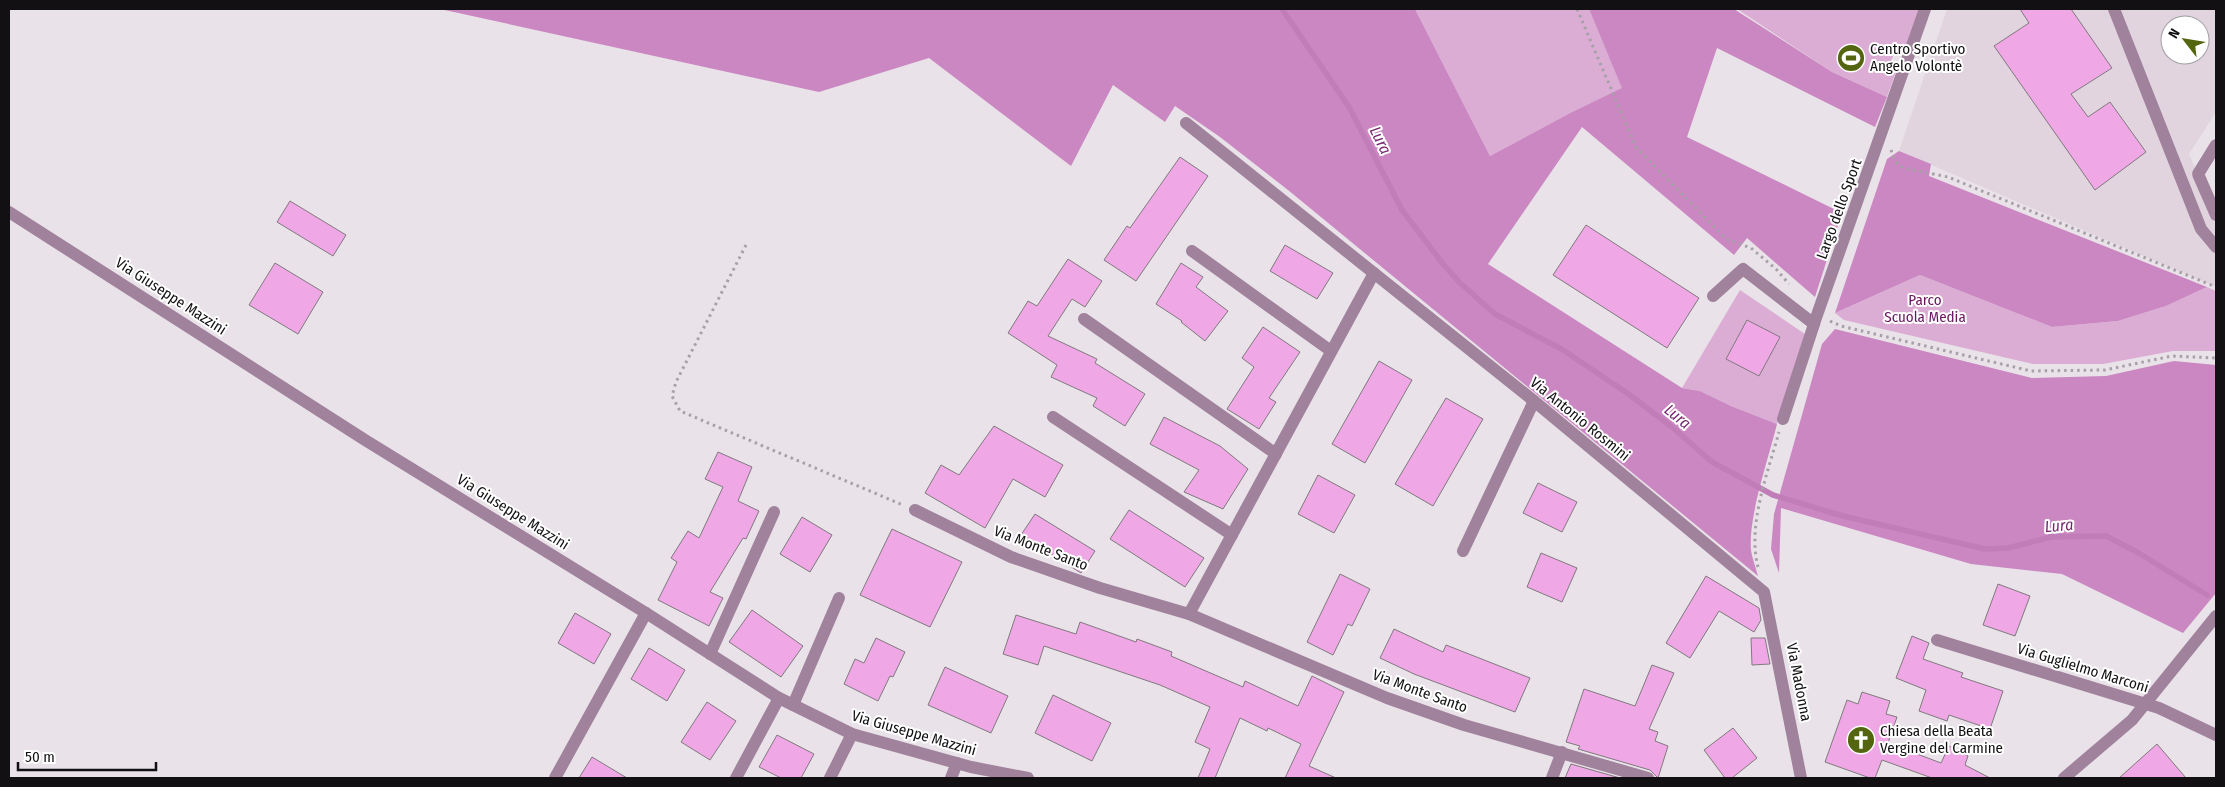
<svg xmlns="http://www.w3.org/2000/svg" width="2225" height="787" viewBox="0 0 2225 787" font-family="'Fira Sans Condensed',sans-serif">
  <rect width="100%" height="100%" fill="#e9e2e8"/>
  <path fill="#e1d4df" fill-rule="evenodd" d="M1947 9H2216V112L2189 154 2216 215V287L1899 151ZM2170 25H2200V55H2170Z"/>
  <g fill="#dbadd4">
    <path d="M1415 9H1589L1623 88 1572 112 1490 156Z"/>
    <path d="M1737 9H1920L1906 49H1896L1889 66 1896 72 1887 97 1832 72Z"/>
    <path d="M1920 275 2052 327 2118 321 2166 306 2207 287 2216 291V351H2173L2103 364H2033L1844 320 1835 313Z"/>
    <path d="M1740 290 1805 334 1777 424 1731 406 1700 391 1682 388Z"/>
  </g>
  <g fill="#cb87c2">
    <path d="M440 9H1415L1490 156 1572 112 1622 88 1589 9H1734L1832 72 1887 97 1875 127 1717 48 1687 137 1842 213 1815 297 1747 238 1734 255 1582 127 1488 264 1682 388 1700 391 1731 406 1777 424C1769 457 1748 517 1751 550 1752 558 1756 568 1758 576L1288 190 1220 137 1175 106 1165 122 1113 85 1071 166 929 58 819 92Z"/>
    <path d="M1899 151 1931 164 1929 176 2207 287 2166 306 2118 321 2052 327 1920 275 1835 313 1887 159Z"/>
    <path d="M1835 329 2032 378 2106 376 2174 361 2216 365V593L2183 633 2062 574 1971 564 1781 508 1779 573 1771 549 1774 514 1822 344Z"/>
  </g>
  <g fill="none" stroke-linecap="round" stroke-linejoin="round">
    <path stroke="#c07db8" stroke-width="5.5" d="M1282 9 1349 107 1402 210 1443 264 1459 282 1495 314 1563 350 1627 393 1672 427 1712 462 1773 495 1843 516 1985 549 2008 548 2051 537 2106 536 2137 552 2207 595"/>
  </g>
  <g fill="#efa8e5" stroke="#80797e">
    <path d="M2020 9H2071L2112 68 2071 94 2088 117 2110 102 2146 152 2095 190 1994 46 2029 23Z"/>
    <path d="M1180 157 1208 176 1136 281 1104 260 1127 226 1130 228Z"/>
    <path d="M290 201 346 235 333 256 277 222Z"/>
    <path d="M1586 225 1699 298 1667 348 1553 275Z"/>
    <path d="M1285 245 1333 273 1317 299 1270 271Z"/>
    <path d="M1068 259 1102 281 1085 307 1072 299 1048 336 1097 359 1095 363 1145 394 1125 426 1093 406 1097 398 1051 377 1057 365 1008 333 1028 301 1037 306Z"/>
    <path d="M275 263 323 292 298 334 249 305Z"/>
    <path d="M1181 263 1203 277 1196 287 1228 311 1205 341 1181 322 1182 321 1156 304Z"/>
    <path d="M1747 320 1780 337 1759 376 1726 359Z"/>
    <path d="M1263 327 1300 352 1269 398 1276 402 1259 429 1227 409 1254 367 1242 358Z"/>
    <path d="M1379 361 1412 380 1365 463 1332 444Z"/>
    <path d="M1446 398 1483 419 1433 506 1395 484Z"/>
    <path d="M1164 417 1220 446 1248 469 1223 509 1184 492 1199 470 1150 444Z"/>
    <path d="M994 426 1063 465 1045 497 1013 479 985 528 925 493 941 465 959 475Z"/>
    <path d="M718 452 752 467 738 501 759 511 746 539 743 538 710 592 723 598 709 626 658 600 677 562 671 558 688 531 699 538 723 487 705 479Z"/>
    <path d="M1318 475 1355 495 1334 533 1298 514Z"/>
    <path d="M1538 483 1577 502 1562 532 1523 513Z"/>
    <path d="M1129 510 1204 558 1185 587 1110 539Z"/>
    <path d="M1035 514 1095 551 1081 573 1021 535Z"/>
    <path d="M802 517 832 535 810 572 780 554Z"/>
    <path d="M892 529 962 562 930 627 860 595Z"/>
    <path d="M1541 553 1577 568 1562 602 1527 587Z"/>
    <path d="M1340 574 1370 589 1352 626 1348 624 1333 655 1307 642Z"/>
    <path d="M1706 576 1759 608 1761 620 1754 632 1719 611 1690 658 1666 643Z"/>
    <path d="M1998 584 2030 596 2015 636 1983 625Z"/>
    <path d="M752 610 803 646 781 677 729 642Z"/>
    <path d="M575 613 611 634 594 664 558 643Z"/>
    <path d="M1016 615 1076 634 1080 622 1136 642 1137 639 1172 652 1171 656 1243 687 1245 681 1298 706 1312 676 1344 692 1309 766 1336 778H1285L1301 744 1268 728 1267 731 1240 718 1215 778H1198L1210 749 1195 742 1210 707 1160 685 1044 646 1038 665 1003 654Z"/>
    <path d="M1394 629 1443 652 1446 645 1530 678 1515 712 1414 674 1380 658Z"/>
    <path d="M1912 636 1929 643 1923 659 1963 673 1961 677 2003 691 1990 729 1949 715 1947 721 1919 711 1926 690 1896 678Z"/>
    <path d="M876 638 905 652 893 677 890 676 878 701 844 684 855 659 864 663Z"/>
    <path d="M1751 638H1765L1770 664 1752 665Z"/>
    <path d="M649 648 685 670 667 701 631 679Z"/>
    <path d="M1652 665 1674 673 1649 729 1658 732 1655 741 1668 746 1658 778 1650 770 1578 749 1580 746 1566 742 1584 689 1635 706Z"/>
    <path d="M945 667 1008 696 991 733 928 705Z"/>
    <path d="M1862 692 1890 701 1886 714 1897 717 1888 743 1941 763 1949 746 1968 756 1965 765 1990 778H1932L1882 760 1875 778H1870L1825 762 1847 700 1858 704Z"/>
    <path d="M1053 695 1111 723 1092 761 1035 733Z"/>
    <path d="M707 702 736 721 710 760 681 742Z"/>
    <path d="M1733 728 1757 758 1732 778H1725L1704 750Z"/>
    <path d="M777 735 814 754 801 778H781L759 767Z"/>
    <path d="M2157 744 2186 778H2119Z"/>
    <path d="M592 757 627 778H579Z"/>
    <path d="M1571 764 1620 778H1565Z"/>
  </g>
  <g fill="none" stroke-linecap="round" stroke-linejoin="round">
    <g stroke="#a6a1a6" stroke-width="3" stroke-dasharray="2.5 4" stroke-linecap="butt">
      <path d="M1577 9 1636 147 1726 239 1751 248 1776 269 1789 284"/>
      <path d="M1891 150 1895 161 1903 168 1948 177 2216 287"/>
      <path d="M746 245 676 382 672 396 680 411 903 505"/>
      <path d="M1830 321 1841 326 2031 371 2105 370 2172 356 2216 358"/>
      <path d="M1758 567C1747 525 1768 472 1779 432"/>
      <path d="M1854 778V777"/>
    </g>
    <g stroke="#a0829c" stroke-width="12">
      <path d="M2114 9 2201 229 2216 247"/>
      <path d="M1186 123 1534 401 1764 592 1801 778"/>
      <path d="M2216 145 2198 174 2216 215"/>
      <path d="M9 212 365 440 646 613 779 698 852 734 971 767 1028 778"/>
      <path d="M1192 251 1331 351"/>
      <path d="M1713 296 1743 269 1814 324"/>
      <path d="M1084 319 1276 454"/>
      <path d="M1053 417 1232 535"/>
      <path d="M1783 419 1817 315 1925 9"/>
      <path d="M915 510 1011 557 1100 588 1189 614 1387 698 1464 725 1648 778"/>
      <path d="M1463 551 1534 401"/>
      <path d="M1189 614 1374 273"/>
      <path d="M1937 640 2159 708 2216 735"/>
      <path d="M710 654 774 512"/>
      <path d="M793 705 839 598"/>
      <path d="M555 778 646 613"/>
      <path d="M736 778 779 698"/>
      <path d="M830 778 852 734"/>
      <path d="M951 778 957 763"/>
      <path d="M1552 778 1562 752"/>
      <path d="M2064 778 2132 720 2216 616"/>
    </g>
  </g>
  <defs>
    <symbol id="stadium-disc" viewBox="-11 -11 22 22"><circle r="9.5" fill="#53650e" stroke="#fff"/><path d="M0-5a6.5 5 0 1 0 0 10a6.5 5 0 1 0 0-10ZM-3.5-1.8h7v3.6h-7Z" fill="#fff"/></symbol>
    <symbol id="church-disc" viewBox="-11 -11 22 22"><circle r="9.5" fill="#53650e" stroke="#fff"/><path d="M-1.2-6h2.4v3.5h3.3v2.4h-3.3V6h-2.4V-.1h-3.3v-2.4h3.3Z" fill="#fff"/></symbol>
  </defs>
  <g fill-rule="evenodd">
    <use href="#stadium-disc" x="1835" y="42" width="32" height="32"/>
    <use href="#church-disc" x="1845" y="724" width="32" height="32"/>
  </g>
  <g text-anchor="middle" stroke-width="4" stroke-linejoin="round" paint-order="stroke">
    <g font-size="15" fill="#121012" stroke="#fff" text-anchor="start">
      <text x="1870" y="54">Centro Sportivo<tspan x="1870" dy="17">Angelo Volontè</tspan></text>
      <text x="1880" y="736">Chiesa della Beata<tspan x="1880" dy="17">Vergine del Carmine</tspan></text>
    </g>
    <g font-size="15" fill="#121012" stroke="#fff">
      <text transform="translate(1839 209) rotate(-70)" y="5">Largo dello Sport</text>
      <text transform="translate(171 296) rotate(33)" y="5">Via Giuseppe Mazzini</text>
      <text transform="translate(1580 419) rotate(39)" y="5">Via Antonio Rosmini</text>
      <text transform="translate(513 512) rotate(32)" y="5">Via Giuseppe Mazzini</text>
      <text transform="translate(1041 548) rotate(21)" y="5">Via Monte Santo</text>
      <text transform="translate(2083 668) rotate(17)" y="5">Via Guglielmo Marconi</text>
      <text transform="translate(1799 682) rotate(79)" y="5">Via Madonna</text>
      <text transform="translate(1420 691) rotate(20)" y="5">Via Monte Santo</text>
      <text transform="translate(914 733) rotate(16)" y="5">Via Giuseppe Mazzini</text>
    </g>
    <g font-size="15" fill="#681762" stroke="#fff">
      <text x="1925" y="305">Parco<tspan x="1925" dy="17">Scuola Media</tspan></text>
    </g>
    <g font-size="16" font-style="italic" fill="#772770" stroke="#fff">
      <text transform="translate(1381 140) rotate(63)" y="6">Lura</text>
      <text transform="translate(1678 416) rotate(39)" y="6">Lura</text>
      <text transform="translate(2059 525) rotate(-5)" y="6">Lura</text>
    </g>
  </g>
  <rect width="2225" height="787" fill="none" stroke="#121012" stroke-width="20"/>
  <g transform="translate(2185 40) rotate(301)"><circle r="24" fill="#ffffff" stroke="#a09fa0"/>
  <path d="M0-4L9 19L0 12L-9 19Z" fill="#53650e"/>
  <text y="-8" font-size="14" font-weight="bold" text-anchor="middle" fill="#121012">N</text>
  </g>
  <path d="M18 762v8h138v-8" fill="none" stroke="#121012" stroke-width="2.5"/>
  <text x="25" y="762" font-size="15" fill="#121012" stroke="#ffffff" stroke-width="4" paint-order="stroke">50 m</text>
</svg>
